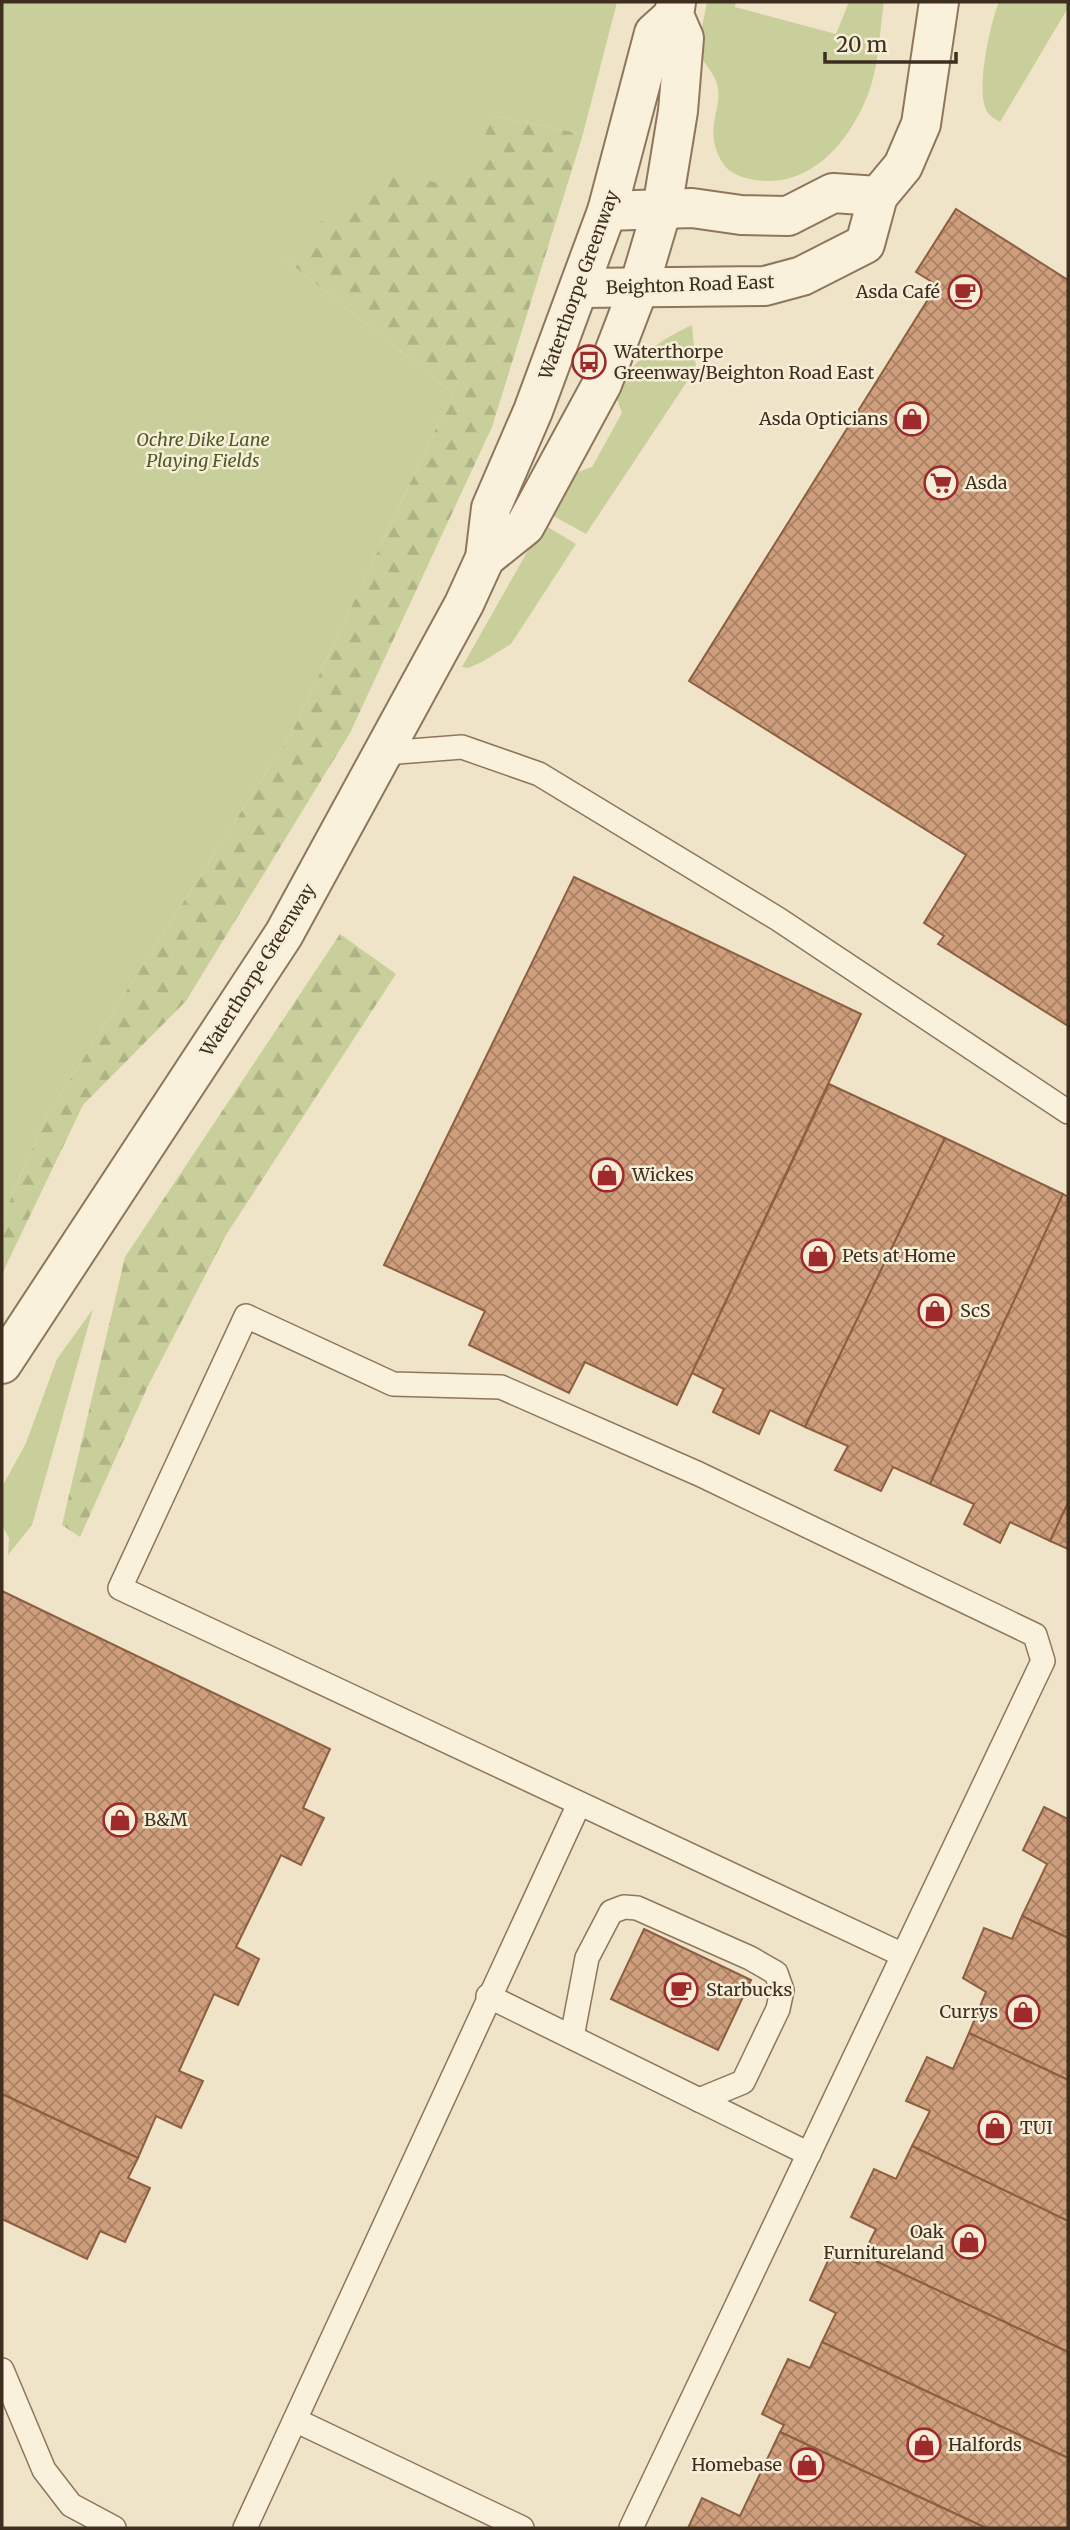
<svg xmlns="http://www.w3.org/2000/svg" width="1070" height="2530" viewBox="0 0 1070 2530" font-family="Merriweather,serif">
  <defs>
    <pattern id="forest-firs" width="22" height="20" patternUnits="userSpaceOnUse" patternTransform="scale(1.75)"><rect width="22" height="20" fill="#c9cf9b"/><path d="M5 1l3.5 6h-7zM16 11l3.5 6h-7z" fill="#aeb285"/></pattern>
    <pattern id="building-cross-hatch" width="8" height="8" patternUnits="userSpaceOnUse" patternTransform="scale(1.75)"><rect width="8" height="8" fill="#cf9f7d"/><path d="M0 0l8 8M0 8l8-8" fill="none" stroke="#a98266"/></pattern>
  </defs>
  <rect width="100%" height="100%" fill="#f0e4c8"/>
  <g fill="#c9cf9b">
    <path d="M2 2H617L583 134 494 116 465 189 285 259 453 393 292 732 46 1117 2 1219Z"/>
    <path d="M707 2H736L735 7 836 34 849 2H884C880 29 879 60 871 86 856 131 820 181 769 181 753 181 731 177 722 162 702 128 724 109 717 84 714 73 703 61 697 52Z"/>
    <path d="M999 2H1068V8L1000 122C995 119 990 116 987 112 975 90 990 24 999 2Z"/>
    <path d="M692 325 696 368 586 534 548 513 570 475 592 467 622 413 615 394C633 360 657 341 692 325Z"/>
    <path d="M543 524 576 544 511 644 482 662 468 668 462 667Z"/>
    <path d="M93 1309 32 1525 8 1555 9 1538 2 1525V1487L26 1443 57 1359Z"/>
  </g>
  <g fill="url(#forest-firs)">
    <path d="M494 116 583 134 492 427 350 733 186 1001 83 1105 2 1274V1219L46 1117 292 732 453 393 285 259 327 215 389 172 460 188Z"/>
    <path d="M340 934 396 974 226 1235 147 1388 80 1537 62 1525 125 1257Z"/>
  </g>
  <g fill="url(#building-cross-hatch)" stroke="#8d5f41" stroke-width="2">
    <path d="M956 209 1068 280V1026L938 944 944 936 924 923 966 855 689 681 937 285 916 272Z"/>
    <path d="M574 877 861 1014 677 1405 585 1362 569 1393 469 1345 485 1311 384 1265Z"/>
    <path d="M829 1084 945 1138 805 1427 770 1410 759 1434 713 1412 724 1389 692 1373Z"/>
    <path d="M945 1138 1063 1194 930 1484 893 1467 881 1491 835 1470 848 1446 805 1427Z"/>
    <path d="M1063 1194 1068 1197V1503L1050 1541 1010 1522 1000 1543 964 1524 974 1504 930 1484Z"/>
    <path d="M1068 1503V1549L1050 1541Z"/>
    <path d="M2 1591 330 1749 303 1808 324 1818 301 1865 281 1855 236 1947 259 1959 238 2005 214 1994 179 2071 203 2081 181 2128 156 2116 138 2158 2 2094Z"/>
    <path d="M1044 1807 1068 1819V1938L1022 1916 1047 1864 1023 1850Z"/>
    <path d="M1022 1916 1068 1938V2080L969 2033 986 1992 963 1978 984 1928 1012 1939Z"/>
    <path d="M644 1929 751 1980 718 2050 611 1999Z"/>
    <path d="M969 2033 1068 2080V2221L912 2146 930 2111 906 2101 927 2057 953 2069Z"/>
    <path d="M2 2094 138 2158 128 2178 150 2188 125 2242 100 2231 87 2259 2 2219Z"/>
    <path d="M912 2146 1068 2221V2352L863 2255 876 2229 851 2217 874 2169 896 2179Z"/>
    <path d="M832 2252 859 2264 863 2255 1068 2352V2458L822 2342 836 2313 810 2300Z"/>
    <path d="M822 2342 1068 2458V2528H986L780 2432 784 2425 762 2414 788 2359 810 2368Z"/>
    <path d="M780 2432 986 2528H688L702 2498 740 2516Z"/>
  </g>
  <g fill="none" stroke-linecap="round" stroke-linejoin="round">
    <defs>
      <g id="service">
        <path d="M385 753 462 747 539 774 778 919 1068 1112"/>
        <path d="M488 1996 809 2154"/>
        <path d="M572 2037 587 1958 611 1912 624 1907 637 1908 750 1958 776 1973 782 1990 778 2009 743 2082 699 2100"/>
        <path d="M2 2370 44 2470 71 2505 114 2528"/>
        <path d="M295 2420 522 2528"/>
        <path d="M245 2528 579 1804"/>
        <path d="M631 2528 1043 1661 1035 1635 699 1474 501 1387 393 1384 246 1316 120 1588 903 1955"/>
      </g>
      <g id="minor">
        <path d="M607 211 692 208 741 215 788 216 833 193 878 196"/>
        <path d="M581 288 765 286 802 276 865 244 878 196 903 166 921 124 939 2"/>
      </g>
      <g id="tertiary">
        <path d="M485 558 525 526 602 384 638 290 662 209 678 111 684 38 674 15 676 2"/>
        <path d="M2 1364 284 934 464 604 485 558 491 508 533 411 607 211 654 33 674 15"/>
      </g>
    </defs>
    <use href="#service" stroke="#8d765c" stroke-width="26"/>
    <use href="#minor" stroke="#8d765c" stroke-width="42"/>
    <use href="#tertiary" stroke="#8d765c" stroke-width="42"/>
    <use href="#service" stroke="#faf1dc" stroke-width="23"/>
    <use href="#minor" stroke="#faf1dc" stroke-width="38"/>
    <use href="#tertiary" stroke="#faf1dc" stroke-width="38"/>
  </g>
  <defs>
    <symbol id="cafe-ring" viewBox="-11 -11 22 22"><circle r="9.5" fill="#f7eed8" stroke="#9e2a2b" stroke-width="1.5"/><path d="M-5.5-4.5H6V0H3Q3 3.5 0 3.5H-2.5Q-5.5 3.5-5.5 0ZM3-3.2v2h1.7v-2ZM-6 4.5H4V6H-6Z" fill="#9e2a2b"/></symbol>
    <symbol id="bus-ring" viewBox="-11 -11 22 22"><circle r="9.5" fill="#f7eed8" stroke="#9e2a2b" stroke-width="1.5"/><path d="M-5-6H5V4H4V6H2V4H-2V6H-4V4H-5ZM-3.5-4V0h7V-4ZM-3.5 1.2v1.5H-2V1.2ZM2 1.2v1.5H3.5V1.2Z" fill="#9e2a2b"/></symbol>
    <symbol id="shop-ring" viewBox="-11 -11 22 22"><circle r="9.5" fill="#f7eed8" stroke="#9e2a2b" stroke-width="1.5"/><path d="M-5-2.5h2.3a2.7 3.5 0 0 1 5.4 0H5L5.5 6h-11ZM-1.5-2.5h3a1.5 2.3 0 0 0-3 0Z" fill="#9e2a2b"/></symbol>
    <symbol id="supermarket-ring" viewBox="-11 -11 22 22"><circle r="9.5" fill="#f7eed8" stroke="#9e2a2b" stroke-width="1.5"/><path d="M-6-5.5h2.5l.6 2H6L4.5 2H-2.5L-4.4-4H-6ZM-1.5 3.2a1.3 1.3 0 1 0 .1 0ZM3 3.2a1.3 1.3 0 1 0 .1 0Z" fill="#9e2a2b"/></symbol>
  </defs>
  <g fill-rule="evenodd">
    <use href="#cafe-ring" x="946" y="273" width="38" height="38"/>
    <use href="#bus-ring" x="570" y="343" width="38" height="38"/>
    <use href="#shop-ring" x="893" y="400" width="38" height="38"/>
    <use href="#supermarket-ring" x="922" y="464" width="38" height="38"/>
    <use href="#shop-ring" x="588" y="1156" width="38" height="38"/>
    <use href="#shop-ring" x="799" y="1237" width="38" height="38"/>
    <use href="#shop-ring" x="916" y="1292" width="38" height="38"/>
    <use href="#shop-ring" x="101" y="1801" width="38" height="38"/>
    <use href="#cafe-ring" x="662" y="1971" width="38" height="38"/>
    <use href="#shop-ring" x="1004" y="1993" width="38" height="38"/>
    <use href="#shop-ring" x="976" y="2109" width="38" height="38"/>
    <use href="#shop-ring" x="950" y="2223" width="38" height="38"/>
    <use href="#shop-ring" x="905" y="2426" width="38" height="38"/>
    <use href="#shop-ring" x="788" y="2446" width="38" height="38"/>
  </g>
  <g text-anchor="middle" stroke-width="5" stroke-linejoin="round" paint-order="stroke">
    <g font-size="18" fill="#3d2e20" stroke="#f7eed8">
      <text transform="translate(579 285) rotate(-70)" y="6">Waterthorpe Greenway</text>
      <text transform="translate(690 285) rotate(-2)" y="6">Beighton Road East</text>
      <text transform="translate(258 970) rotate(-58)" y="6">Waterthorpe Greenway</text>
    </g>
    <g font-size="18" fill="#3d2e20" stroke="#f7eed8" text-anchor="start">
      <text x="940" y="298" text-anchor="end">Asda Café</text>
      <text x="614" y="358">Waterthorpe<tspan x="614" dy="21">Greenway/Beighton Road East</tspan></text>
      <text x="888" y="425" text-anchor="end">Asda Opticians</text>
      <text x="965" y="489">Asda</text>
      <text x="632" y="1181">Wickes</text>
      <text x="842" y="1262">Pets at Home</text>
      <text x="960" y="1317">ScS</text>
      <text x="144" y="1826">B&amp;M</text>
      <text x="706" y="1996">Starbucks</text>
      <text x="998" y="2018" text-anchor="end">Currys</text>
      <text x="1020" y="2134">TUI</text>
      <text x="944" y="2238" text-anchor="end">Oak<tspan x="944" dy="21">Furnitureland</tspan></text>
      <text x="948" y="2451">Halfords</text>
      <text x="782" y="2471" text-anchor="end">Homebase</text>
    </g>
    <g font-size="18" font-style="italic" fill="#4d5a26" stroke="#f7eed8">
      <text x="203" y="446">Ochre Dike Lane<tspan x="203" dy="21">Playing Fields</tspan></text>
    </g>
  </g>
  <rect width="1070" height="2530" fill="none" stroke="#3d2e20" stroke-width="7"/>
  <path d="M825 52v10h131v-10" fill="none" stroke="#3d2e20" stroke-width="3.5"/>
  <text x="836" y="52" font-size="21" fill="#3d2e20" stroke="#f7eed8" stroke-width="5" paint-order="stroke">20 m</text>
</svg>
